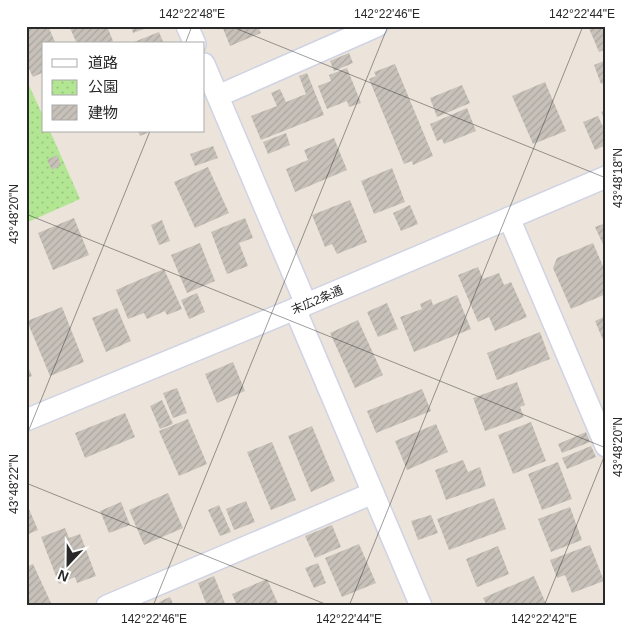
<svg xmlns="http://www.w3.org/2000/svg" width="632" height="632" viewBox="0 0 632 632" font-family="Arial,'Noto Sans JP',sans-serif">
  <defs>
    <pattern id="park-dots" width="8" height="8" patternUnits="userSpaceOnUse" patternTransform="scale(1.25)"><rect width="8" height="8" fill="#b2e693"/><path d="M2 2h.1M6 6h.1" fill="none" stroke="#99c57f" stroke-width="1.8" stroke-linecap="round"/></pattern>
    <pattern id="building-hatch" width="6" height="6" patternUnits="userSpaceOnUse" patternTransform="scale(1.25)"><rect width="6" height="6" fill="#c7c1ba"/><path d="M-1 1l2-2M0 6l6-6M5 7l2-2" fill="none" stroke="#aba6a0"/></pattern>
  </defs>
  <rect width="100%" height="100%" fill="#ece4da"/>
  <path fill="url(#park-dots)" d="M26 79 44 118V131H50L80 199 26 223Z"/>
  <g fill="url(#building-hatch)">
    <path d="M26 26H48L56 44H44V72L33 77 26 63Z"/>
    <path d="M69 26H107L113 41 107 44H77Z"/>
    <path d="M131 26H152L133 33Z"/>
    <path d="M222 26H258L261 33 230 46Z"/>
    <path d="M588 26H606V49L599 52Z"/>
    <path d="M159 32 164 44H129Z"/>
    <path d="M349 53 353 63 334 71 330 61Z"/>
    <path d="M606 60V82L601 84 594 65Z"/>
    <path d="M395 64 433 156 413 165 412 161 404 164 369 79 376 76 374 72Z"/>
    <path d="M347 68 361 103 349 107 347 101 327 109 318 86 331 81 329 75Z"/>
    <path d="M307 73 324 115 261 140 251 116 277 106 271 93 280 89 286 102 306 94 299 76Z"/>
    <path d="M545 82 566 131 533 144 512 96Z"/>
    <path d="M462 85 470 103 437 117 430 98Z"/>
    <path d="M467 108 476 131 444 144 442 139 437 141 430 124Z"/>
    <path d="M606 110V123L601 112Z"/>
    <path d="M598 116 606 133V145L595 150 583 122Z"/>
    <path d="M138 131H152L140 136Z"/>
    <path d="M286 133 290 145 268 154 263 142Z"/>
    <path d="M334 138 347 170 295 192 286 169 308 160 304 150Z"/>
    <path d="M213 146 218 158 195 166 190 154Z"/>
    <path d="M57 155 61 165 52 170 47 160Z"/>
    <path d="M208 167 229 213 195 228 174 182Z"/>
    <path d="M392 168 405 202 374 214 361 181Z"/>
    <path d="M350 200 367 242 337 254 332 244 325 247 312 215Z"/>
    <path d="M410 205 418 224 401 231 393 213Z"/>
    <path d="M74 218 89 255 53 270 38 233Z"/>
    <path d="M245 218 253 238 239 243 248 266 227 274 211 232Z"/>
    <path d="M162 220 170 241 159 245 151 225Z"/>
    <path d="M606 223V251L595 227Z"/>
    <path d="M200 243 215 281 187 293 171 255Z"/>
    <path d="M593 243 606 273V294L571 309 553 268 557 258Z"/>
    <path d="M478 267 483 279 499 273 504 285 511 282 527 317 495 331 489 317 478 322 458 275Z"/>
    <path d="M164 269 182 309 167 315 165 311 147 319 144 313 128 319 116 290Z"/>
    <path d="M197 293 205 312 189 319 181 300Z"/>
    <path d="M457 295 471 329 414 352 400 317 422 309 420 304 431 299 433 305Z"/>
    <path d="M387 303 398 329 378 337 367 312Z"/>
    <path d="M62 307 84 362 50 376 27 321Z"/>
    <path d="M117 308 131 341 106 352 92 318Z"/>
    <path d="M606 316V347L595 321Z"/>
    <path d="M358 320 383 375 355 388 330 333Z"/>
    <path d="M540 332 550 359 497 380 487 353Z"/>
    <path d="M26 362 32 376 26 379Z"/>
    <path d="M233 362 245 391 217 403 205 374Z"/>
    <path d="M517 382 525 405 520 407 524 417 485 431 473 398Z"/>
    <path d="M177 388 187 413 173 418 163 393Z"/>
    <path d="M422 389 431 411 376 433 367 411Z"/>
    <path d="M162 400 173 424 160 429 150 406Z"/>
    <path d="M125 413 135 437 85 458 75 433Z"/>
    <path d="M188 419 207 464 179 476 159 431Z"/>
    <path d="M531 422 546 461 513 474 498 435Z"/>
    <path d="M436 424 448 452 407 470 395 441Z"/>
    <path d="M312 426 335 481 311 492 288 436Z"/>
    <path d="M586 432 590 442 562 453 558 444Z"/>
    <path d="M272 442 296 500 271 510 247 452Z"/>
    <path d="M591 446 596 457 567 469 562 458Z"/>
    <path d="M463 460 468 472 480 467 486 486 446 500 435 470Z"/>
    <path d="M558 462 572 499 542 510 528 474Z"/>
    <path d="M168 493 183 528 144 545 129 510Z"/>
    <path d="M494 498 506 529 449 550 437 519Z"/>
    <path d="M246 501 255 522 234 530 226 509Z"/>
    <path d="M26 502 38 530 26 535Z"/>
    <path d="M121 502 130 525 109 533 100 511Z"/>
    <path d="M219 505 231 532 220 536 208 510Z"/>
    <path d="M570 507 582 540 551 552 538 519Z"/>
    <path d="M431 515 438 533 418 540 411 521Z"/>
    <path d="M332 525 341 547 315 558 305 536Z"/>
    <path d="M65 528 69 538 80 534 96 576 77 583 75 577 59 584 41 537Z"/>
    <path d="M359 544 376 583 342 597 325 558Z"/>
    <path d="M590 545 604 581 572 593 565 575 557 578 550 560Z"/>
    <path d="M498 546 509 574 477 587 466 559Z"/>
    <path d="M318 563 326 583 314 588 305 568Z"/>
    <path d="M33 564 51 603 45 606H26V567Z"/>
    <path d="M214 576 225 603 217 606H207L198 583Z"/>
    <path d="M534 576 547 606H487L483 598Z"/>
    <path d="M267 579 279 606H237L232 594Z"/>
    <path d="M170 597 174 606H161L159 602Z"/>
  </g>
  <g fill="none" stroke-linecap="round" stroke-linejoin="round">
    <defs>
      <g id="street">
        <path d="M187 26 195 44"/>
        <path d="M204 64 306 304"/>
        <path d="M218 96 377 26"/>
        <path d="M509 218 606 446"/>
        <path d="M295 309 421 606"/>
        <path d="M26 420 295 309 606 177"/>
        <path d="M107 606 373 493"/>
      </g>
    </defs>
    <use href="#street" stroke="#cfd3e3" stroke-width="24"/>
    <use href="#street" stroke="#fff" stroke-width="21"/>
  </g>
  <path fill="none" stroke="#292929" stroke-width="1" stroke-opacity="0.45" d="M230 26 606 178M185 44 192 26M26 214 606 448M26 437 150 131M26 483 330 606M153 606 388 26M349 606 583 26M544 606 606 452"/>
  <g text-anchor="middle" stroke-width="5" stroke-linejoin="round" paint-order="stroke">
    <g font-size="12" fill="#292929" stroke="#fff">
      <text transform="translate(317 300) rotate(-23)" y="4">末広2条通</text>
    </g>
  </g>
  <rect width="632" height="632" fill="none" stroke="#ffffff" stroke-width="55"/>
  <rect x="42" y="42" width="162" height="90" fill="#ffffff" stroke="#a9a9a9"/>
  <rect x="52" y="59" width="25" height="8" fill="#ffffff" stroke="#a9a9a9"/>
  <text x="88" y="68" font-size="15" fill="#292929">道路</text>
  <rect x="52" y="80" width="25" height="15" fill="url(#park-dots)" stroke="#a9a9a9"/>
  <text x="88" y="92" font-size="15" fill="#292929">公園</text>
  <rect x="52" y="105" width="25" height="15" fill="url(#building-hatch)" stroke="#a9a9a9"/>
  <text x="88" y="118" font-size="15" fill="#292929">建物</text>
  <g transform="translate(68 564) rotate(202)" stroke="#ffffff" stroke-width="4" paint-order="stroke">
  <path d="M0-4L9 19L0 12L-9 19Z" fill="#292929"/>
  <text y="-8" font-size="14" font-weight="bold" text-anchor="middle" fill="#292929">N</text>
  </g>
  <rect x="28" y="28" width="576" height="576" fill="none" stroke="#292929" stroke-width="2"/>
  <g font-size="12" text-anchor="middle" fill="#292929">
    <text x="192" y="18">142°22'48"E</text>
    <text x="387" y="18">142°22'46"E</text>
    <text x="582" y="18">142°22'44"E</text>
    <text transform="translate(618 178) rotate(-90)" y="4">43°48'18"N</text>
    <text transform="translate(14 214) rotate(-90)" y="4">43°48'20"N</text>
    <text transform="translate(618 447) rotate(-90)" y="4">43°48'20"N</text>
    <text transform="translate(14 484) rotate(-90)" y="4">43°48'22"N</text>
    <text x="154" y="623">142°22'46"E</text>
    <text x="349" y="623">142°22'44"E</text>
    <text x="544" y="623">142°22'42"E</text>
  </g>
</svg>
